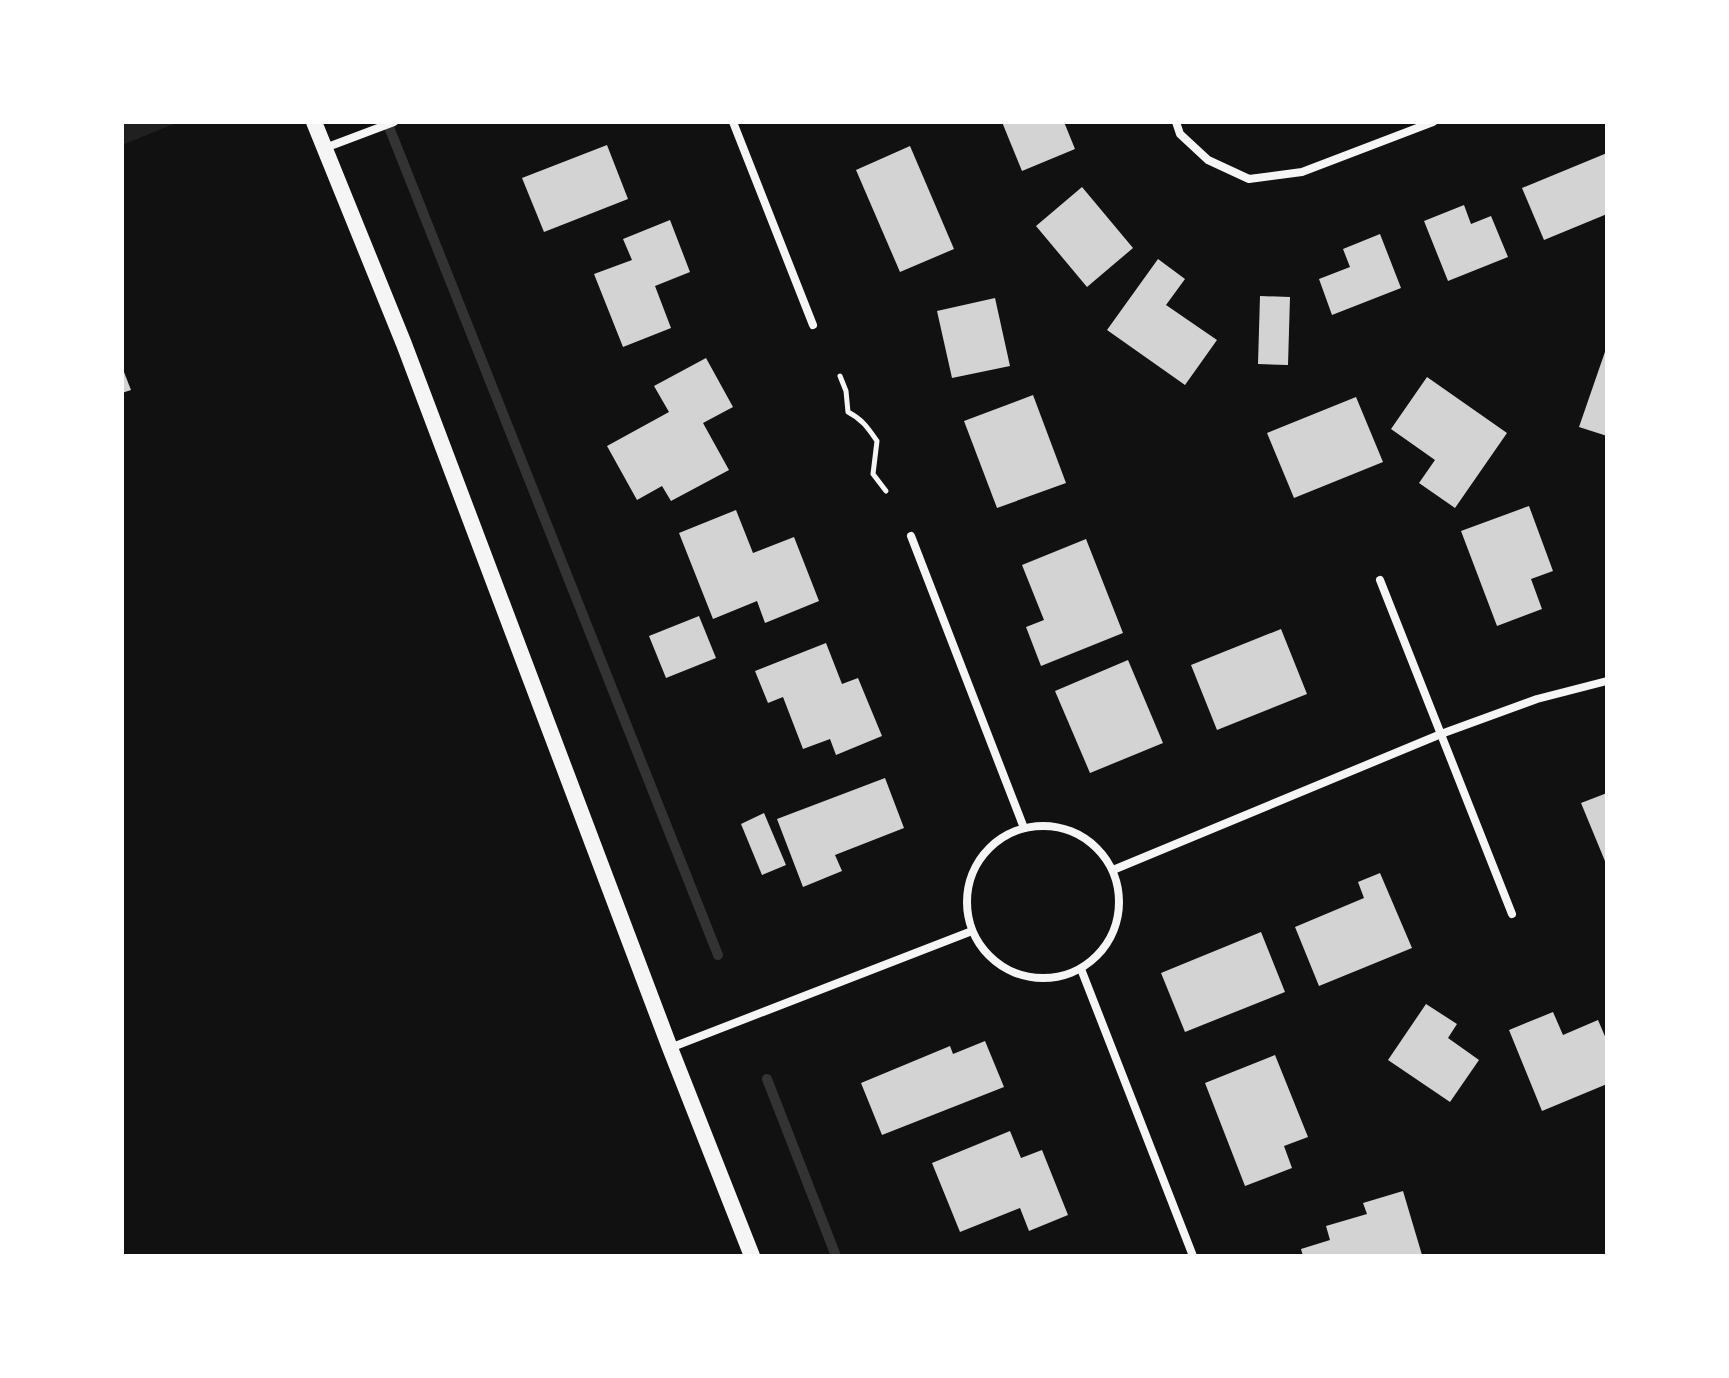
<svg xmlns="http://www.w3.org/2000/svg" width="1729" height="1378" viewBox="0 0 1729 1378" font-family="'Work Sans',sans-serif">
  <rect width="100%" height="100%" fill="#111"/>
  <path fill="#202020" d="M122 122H179L122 145Z"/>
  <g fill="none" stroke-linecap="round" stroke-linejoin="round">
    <g stroke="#333" stroke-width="10">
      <path d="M387 122 718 955"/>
      <path d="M767 1079 836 1256"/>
    </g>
  </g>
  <g fill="#d3d3d3">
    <path d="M1002 122H1064L1075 149 1022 171Z"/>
    <path d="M607 145 628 199 544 232 522 178Z"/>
    <path d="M910 146 954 249 900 272 856 170Z"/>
    <path d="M1607 153V214L1544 240 1522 188Z"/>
    <path d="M1082 187 1133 248 1087 287 1036 226Z"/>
    <path d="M1464 205 1471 224 1491 216 1508 257 1448 281 1424 221Z"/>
    <path d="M670 220 690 272 655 286 671 328 623 347 594 274 632 260 623 239Z"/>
    <path d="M1380 234 1401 288 1332 315 1319 279 1350 267 1343 249Z"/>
    <path d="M1158 259 1185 279 1166 305 1217 340 1185 385 1107 330Z"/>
    <path d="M1260 296 1290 297 1288 365 1258 364Z"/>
    <path d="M995 298 1010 366 952 378 937 311Z"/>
    <path d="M1607 346V436L1579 427Z"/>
    <path d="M706 358 733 407 703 423 729 470 671 501 662 486 637 500 607 446 669 412 654 386Z"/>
    <path d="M122 367 131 390 122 393Z"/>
    <path d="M1427 377 1507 433 1455 508 1419 483 1435 460 1391 429Z"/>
    <path d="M1033 395 1066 483 997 508 964 421Z"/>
    <path d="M1356 397 1383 462 1294 498 1267 433Z"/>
    <path d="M1529 506 1553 571 1531 579 1542 609 1497 626 1461 531Z"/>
    <path d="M736 510 753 553 794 537 819 601 765 623 757 601 713 619 679 533Z"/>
    <path d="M1086 539 1123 633 1041 666 1026 627 1044 620 1022 565Z"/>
    <path d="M699 616 716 658 666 678 649 636Z"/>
    <path d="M1281 629 1307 694 1217 730 1191 665Z"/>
    <path d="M826 643 842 684 858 678 882 736 836 755 830 739 803 749 783 697 768 703 755 671Z"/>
    <path d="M1128 660 1163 743 1090 773 1055 691Z"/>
    <path d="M885 778 904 828 835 855 842 871 803 887 777 819Z"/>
    <path d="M1607 793V866L1581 803Z"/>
    <path d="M764 813 786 865 762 875 741 824Z"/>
    <path d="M1380 873 1412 948 1319 986 1295 927 1364 898 1358 882Z"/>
    <path d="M1261 932 1285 992 1185 1032 1161 973Z"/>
    <path d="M1426 1004 1457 1024 1448 1038 1479 1060 1450 1102 1388 1060Z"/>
    <path d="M1553 1012 1563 1035 1598 1020 1607 1041V1084L1542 1111 1509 1030Z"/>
    <path d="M985 1041 1004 1087 882 1135 861 1083 950 1046 953 1054Z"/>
    <path d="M1275 1055 1308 1137 1284 1146 1292 1168 1245 1186 1205 1083Z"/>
    <path d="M1010 1131 1021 1158 1042 1150 1068 1215 1029 1231 1020 1208 960 1232 932 1163Z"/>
    <path d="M1403 1191 1422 1255 1303 1256 1301 1249 1330 1240 1326 1226 1367 1214 1363 1203Z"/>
  </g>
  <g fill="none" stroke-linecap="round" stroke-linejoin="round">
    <path stroke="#f5f5f5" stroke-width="5" d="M840 376 846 391 848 412C862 419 868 428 877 441L873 474 886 491"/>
    <g stroke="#f5f5f5" stroke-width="8">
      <path d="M733 122 813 325"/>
      <path d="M1176 122 1180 134 1208 160 1249 179 1302 172 1433 122"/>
      <path d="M325 148 394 122"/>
      <path d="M911 536 1024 828"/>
      <path d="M1380 580 1512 914"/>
      <circle cx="1043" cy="902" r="76"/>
      <path d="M1113 870 1441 734 1537 699 1607 681"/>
      <path d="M1081 969 1193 1256"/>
      <path d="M670 1048 972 931"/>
    </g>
    <path stroke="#f5f5f5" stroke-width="16" d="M314 122 404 344 670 1048 752 1256"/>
  </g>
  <rect width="1729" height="1378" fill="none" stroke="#ffffff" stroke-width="248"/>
</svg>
